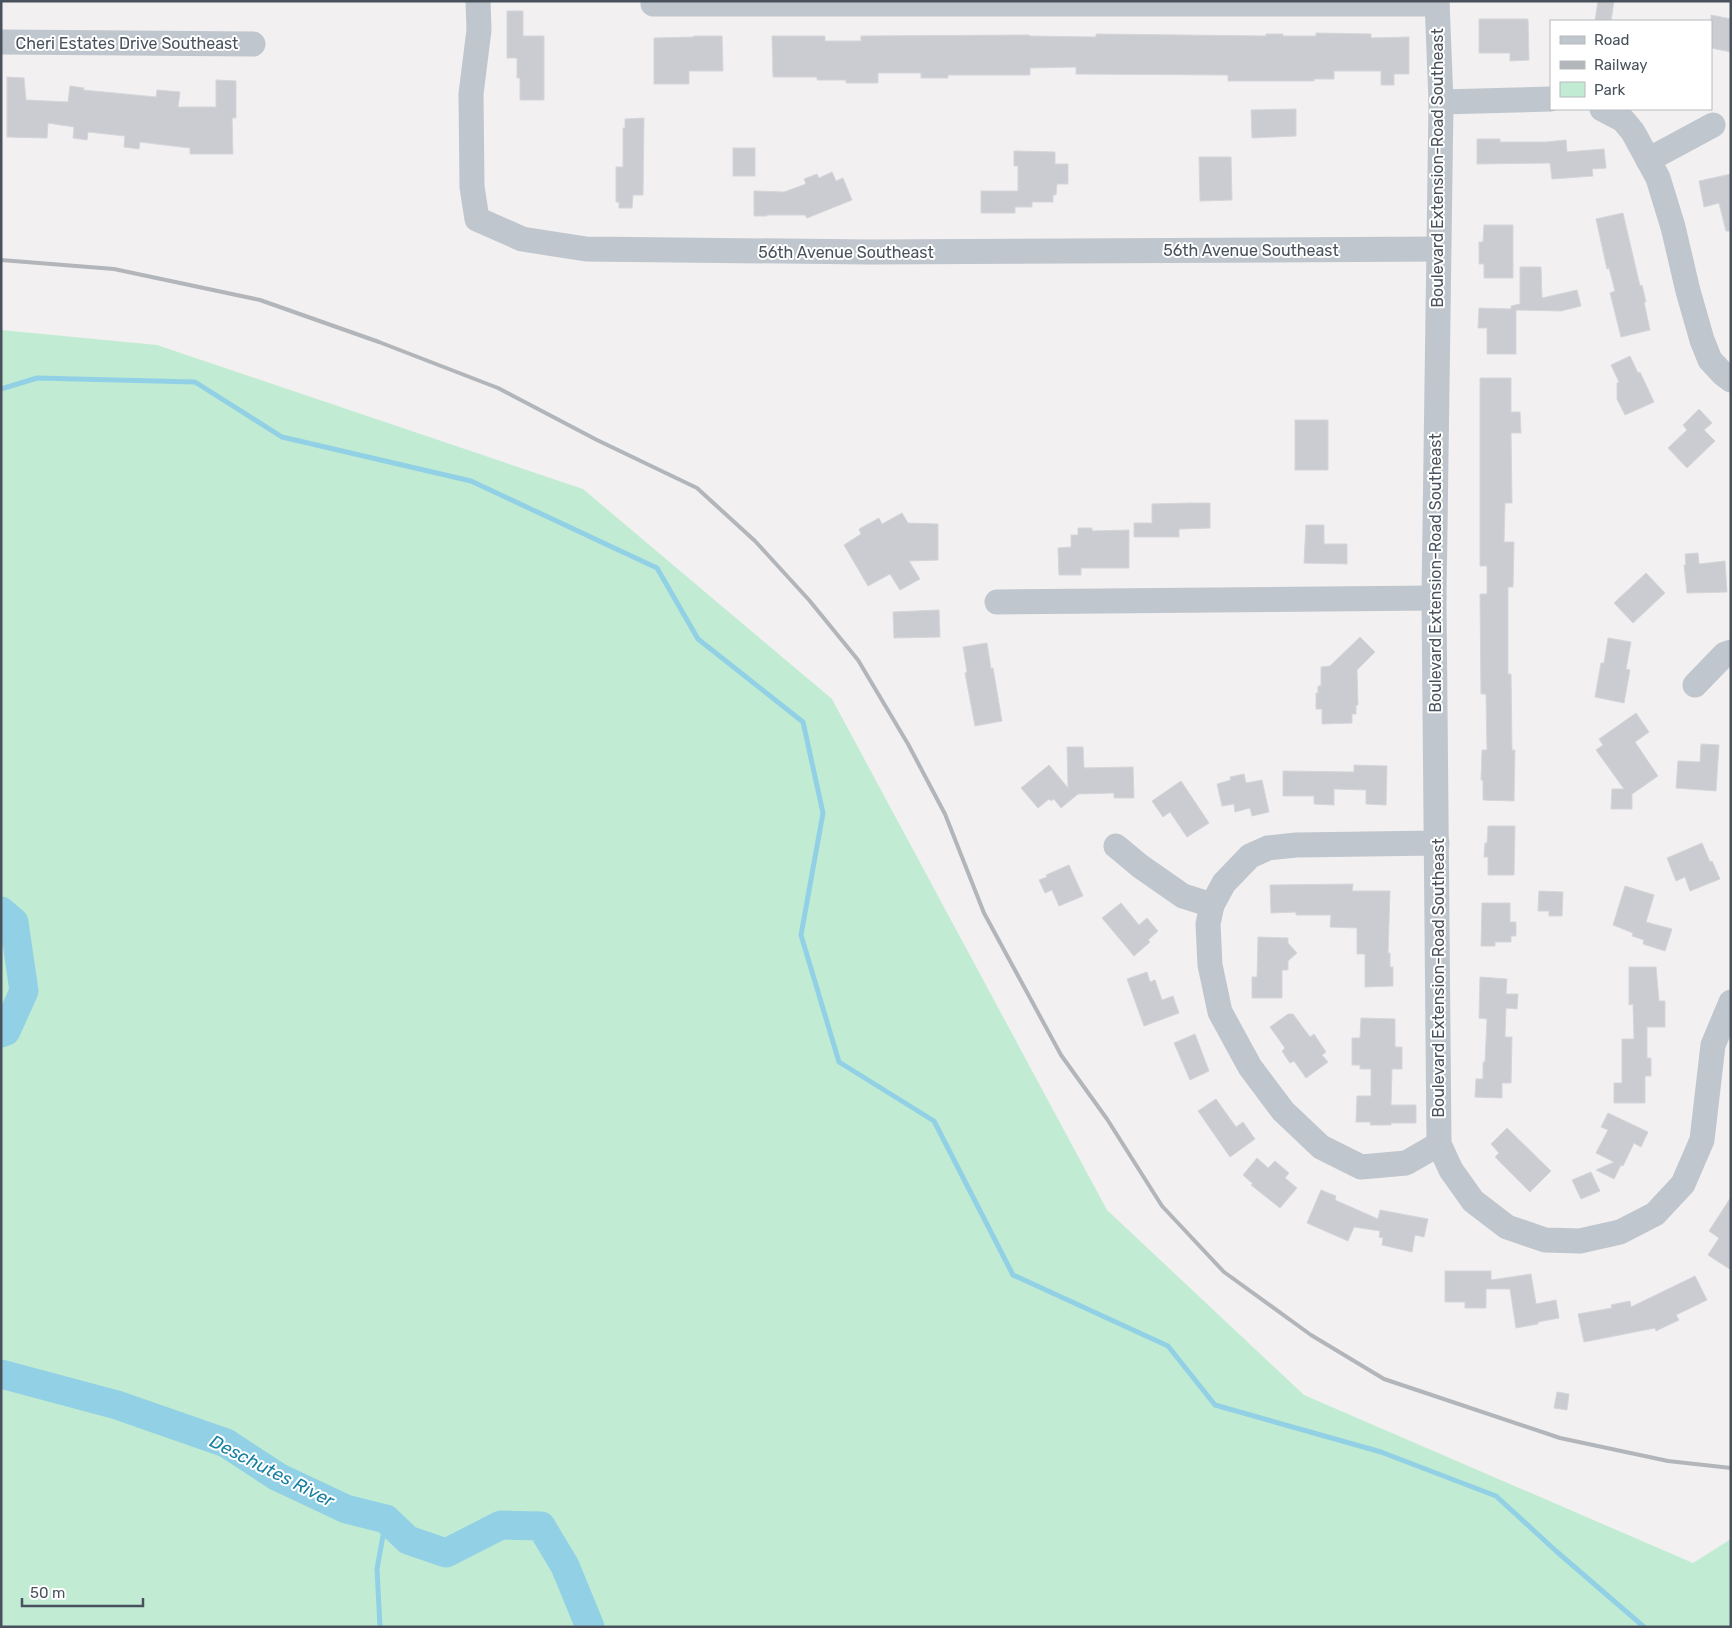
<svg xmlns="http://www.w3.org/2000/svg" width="1732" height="1628" viewBox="0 0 1732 1628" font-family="Rubik,sans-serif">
  <rect width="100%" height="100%" fill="#f2f0f0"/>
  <path fill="#c1ecd3" d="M1 330 157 345 583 489 832 699 1107 1210 1304 1395 1693 1563 1731 1539V1627H1Z"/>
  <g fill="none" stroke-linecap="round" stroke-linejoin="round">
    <g stroke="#92d1e5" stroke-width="5">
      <path d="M1 389 37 378 195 382 282 437 471 481 657 568 698 639 803 722 823 813 801 935 839 1062 934 1121 1013 1275 1168 1346 1215 1405 1381 1452 1496 1496 1556 1551 1644 1627"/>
      <path d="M380 1627 377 1569 386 1519"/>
    </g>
    <g stroke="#92d1e5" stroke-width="29">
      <path d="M1 911 14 922 24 991 6 1031 1 1033"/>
      <path d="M1 1374 117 1405 226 1443 278 1477 346 1509 386 1519 408 1540 446 1553 501 1525 541 1526 565 1566 590 1627"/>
    </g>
  </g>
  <g fill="#caccd2" stroke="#d4d6da">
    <path d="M1598 1H1614L1611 21H1595Z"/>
    <path d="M507 11H523V36H544V100H520V78H517V58H507Z"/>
    <path d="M1711 15 1731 19V52L1711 48Z"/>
    <path d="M1479 19H1528L1529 60 1510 61V53H1479Z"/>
    <path d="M1316 33 1371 34V38L1409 37V74H1394V85H1381V71H1334V79H1314V81H1228V75L1076 74V67L1030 68V75H948V78H921V73H878V83H846V80H817V77H773L772 36H825V41H861V36L1029 35V36L1096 37V34L1266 36V34H1283V36H1316Z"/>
    <path d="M694 36H722L723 71H689V84H654V38L694 37Z"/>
    <path d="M7 77 24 78 26 100 68 102 70 86 84 88 83 90 156 97 157 90 180 92 178 107H216V80L236 81V118H232L233 154H190V148L140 142 139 149 124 147 125 136 88 132 87 140 73 138 74 127 48 123 47 138 7 137Z"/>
    <path d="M1296 109V136L1252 138 1251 110Z"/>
    <path d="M644 118 643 195H633L632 208H619V202H616V167H623V128H625V119Z"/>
    <path d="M1477 139H1500V142H1546L1566 140 1567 152 1604 149 1606 168 1592 169 1593 176 1552 179 1550 163 1477 164Z"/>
    <rect x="733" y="148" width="22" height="28"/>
    <path d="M1014 151 1055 152V164H1068V184H1057L1056 195H1053V202H1032V207H1015V213H981V191H1018V166H1014Z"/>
    <path d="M1199 157H1231L1232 200 1200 201Z"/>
    <path d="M832 172 836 181 843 178 852 200 807 218 805 215H767V216H754V191L784 192 806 184 804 179 817 174 819 178Z"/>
    <path d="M1731 174V231H1726L1719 203 1704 207 1699 181Z"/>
    <path d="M1623 213 1640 286 1642 285 1646 302H1644L1650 330 1621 337 1610 293 1615 291 1609 268 1607 269 1596 219Z"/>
    <path d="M1484 225H1513V278H1484V264H1479V242H1483Z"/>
    <path d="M1520 267H1541L1542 298 1577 290 1581 306 1561 311 1516 310V354H1487V328H1478L1479 308 1511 309V306L1520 304Z"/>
    <path d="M1630 356 1638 373 1640 372 1654 402 1625 415 1617 399V383L1619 382 1611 365Z"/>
    <path d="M1480 378H1511V412H1520L1521 433H1511L1512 503H1505L1504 542H1514L1513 587H1508V674H1511L1512 750H1515L1514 801 1483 800V780H1481L1482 750H1487L1486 694H1481L1480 594H1487V566H1480Z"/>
    <path d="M1699 409 1712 423 1704 430 1715 441 1687 468 1668 448 1687 430 1683 425Z"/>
    <rect x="1295" y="420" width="33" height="50"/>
    <path d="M1190 503H1210V528L1179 529V537H1134V523H1152V504Z"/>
    <path d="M902 513 908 523 938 524V560L909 561 920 579 900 590 890 574 868 586 844 545 861 534 859 529 879 518 882 524Z"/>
    <path d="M1306 525H1324V544H1347V564L1304 563Z"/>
    <path d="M1078 528H1092V531L1129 530V568H1081V575H1059L1058 548 1071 547V535H1078Z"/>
    <path d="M1698 553 1699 564 1725 561 1727 592 1687 593 1684 565H1686L1685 554Z"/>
    <path d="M1646 573 1665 593 1633 623 1614 603Z"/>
    <path d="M939 610 940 637 894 638 893 612Z"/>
    <path d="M1360 637 1375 652 1357 670 1358 705H1356V714H1352V723L1322 724V709H1316V693H1318V686H1321V667L1330 666Z"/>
    <path d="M1608 638 1631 642 1626 669 1630 670 1624 703 1595 697 1601 663H1604Z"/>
    <path d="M987 643 991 669 993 668 1002 721 975 726 965 673 967 672 963 647Z"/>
    <path d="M1636 713 1649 732 1635 742 1658 776 1632 794V809H1611L1612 789H1624L1596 750 1603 745 1599 739Z"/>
    <path d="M1701 744 1719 745 1716 791 1676 788 1678 761 1700 762Z"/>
    <path d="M1067 747H1083L1084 768 1133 767 1134 798H1114V793L1078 794 1061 808 1054 799 1051 801 1049 799 1038 808 1021 788 1049 765 1068 788Z"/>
    <path d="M1354 765 1387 766 1386 805 1366 804V790L1334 789V805L1314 804V796H1283V771L1354 772Z"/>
    <path d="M1244 774 1246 783 1262 780 1269 812 1252 816 1250 808 1235 812 1234 804 1222 806 1217 784 1231 780 1230 777Z"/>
    <path d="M1181 781 1209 823 1187 837 1170 812 1163 817 1152 801Z"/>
    <path d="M1488 826H1515L1514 875H1488V857H1484L1485 843H1487Z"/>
    <path d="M1702 843 1710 862 1712 861 1720 879 1690 891 1685 877 1676 881 1667 858Z"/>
    <path d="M1069 865 1083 896 1059 906 1052 890 1045 893 1039 880 1047 877 1046 875Z"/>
    <path d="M1353 884 1352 891H1390L1388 953H1390V967H1393V986L1365 987V954H1357V928L1330 927 1331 915H1296V912L1271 913 1270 885Z"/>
    <path d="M1625 886 1654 895 1646 922 1672 929 1665 951 1643 944 1644 940 1632 936 1633 933 1613 925Z"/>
    <path d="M1539 891 1563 892 1562 916H1549V911H1538Z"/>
    <path d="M1121 903 1139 925 1147 918 1158 931 1148 940 1150 942 1134 956 1102 918Z"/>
    <path d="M1482 903H1510V922H1516V936H1511V942H1495V946H1481Z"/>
    <path d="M1258 937 1288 938V943L1297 953 1288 961V970H1282V998H1252V977H1257Z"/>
    <path d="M1629 967H1656L1659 1001H1665V1027H1647V1058H1651V1076H1645V1103H1614V1083H1622V1039H1634L1633 1004 1629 1005Z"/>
    <path d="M1147 972 1150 982 1155 980 1162 1000 1173 996 1179 1013 1144 1026 1127 979Z"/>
    <path d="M1480 977 1507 979 1506 994H1518L1517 1009 1506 1008 1505 1037H1512L1511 1083H1502V1098L1475 1097 1476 1079H1483V1062H1485L1487 1019 1479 1018Z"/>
    <path d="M1288 1014H1293L1310 1037 1314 1034 1326 1052 1322 1055 1328 1062 1306 1078 1294 1061 1290 1063 1282 1051 1285 1048 1270 1027Z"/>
    <path d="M1361 1018 1395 1019V1047H1402V1069H1392L1391 1105H1416V1123H1391V1125H1370L1371 1122H1356L1357 1096H1371V1069H1360V1065H1352V1038H1360Z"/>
    <path d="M1195 1034 1209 1071 1190 1080 1174 1043Z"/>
    <path d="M1216 1099 1236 1127 1243 1122 1255 1139 1230 1157 1198 1111Z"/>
    <path d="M1608 1113 1648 1132 1641 1147 1634 1143 1623 1166 1621 1165 1614 1179 1596 1170 1614 1162 1596 1153 1608 1130 1601 1127Z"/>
    <path d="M1507 1128 1551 1171 1530 1192 1495 1157 1499 1153 1491 1144Z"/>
    <path d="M1257 1158 1268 1168 1275 1161 1289 1173 1285 1178 1297 1188 1280 1208 1251 1185 1253 1184 1243 1175Z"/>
    <path d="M1591 1172 1600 1191 1581 1199 1572 1180Z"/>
    <path d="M1321 1190 1336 1196 1335 1200 1378 1219 1380 1210 1428 1219 1424 1237 1415 1235 1412 1252 1382 1245 1383 1238 1379 1237 1380 1231 1354 1227 1348 1241 1307 1223Z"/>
    <path d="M1731 1197V1270L1708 1255 1719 1238 1709 1231Z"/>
    <path d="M1445 1271H1491V1280L1531 1274 1536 1304 1556 1300 1559 1318 1538 1322V1324L1516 1328 1510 1289H1486V1308H1465V1302H1445Z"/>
    <path d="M1695 1276 1707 1300 1676 1315 1679 1320 1656 1331 1655 1328 1584 1342 1578 1314 1612 1308 1611 1305 1630 1301 1631 1307Z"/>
    <path d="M1557 1392 1569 1394 1567 1410 1554 1408Z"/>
  </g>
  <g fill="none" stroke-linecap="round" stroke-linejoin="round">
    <g stroke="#bfc6cd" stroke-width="25">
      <path d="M478 1 479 30 471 94 472 187 477 219 522 239 586 249 870 252 1438 249"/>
      <path d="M1437 1 1441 102 1434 598 1439 1144 1451 1170 1473 1201 1507 1227 1545 1240 1580 1241 1620 1232 1655 1214 1683 1184 1702 1140 1713 1045 1731 1002"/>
      <path d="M653 4H1437"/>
      <path d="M1 42 253 44"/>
      <path d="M1441 102 1551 99"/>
      <path d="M1602 109 1623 120 1633 132 1658 178 1673 227 1688 291 1702 340 1710 360 1723 374 1731 380"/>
      <path d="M1648 160 1713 125"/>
      <path d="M997 602 1434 598"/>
      <path d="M1695 685 1725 654 1731 652"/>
      <path d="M1437 843 1296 845 1268 848 1250 856 1224 883 1212 905 1208 924 1210 965 1220 1012 1250 1067 1283 1111 1321 1147 1361 1167 1406 1163 1439 1144"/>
      <path d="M1116 846 1140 866 1183 896 1212 905"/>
    </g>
    <path stroke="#b2b5b9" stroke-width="4" d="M1 260 114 269 260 300 379 342 498 388 597 440 697 488 755 541 809 600 858 660 908 744 945 814 984 913 1061 1055 1107 1119 1162 1206 1224 1272 1311 1335 1384 1379 1560 1438 1668 1461 1731 1468"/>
  </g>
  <g text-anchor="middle" stroke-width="4" stroke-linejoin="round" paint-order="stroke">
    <g font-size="16" fill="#49525c" stroke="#fff">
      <text x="127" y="49">Cheri Estates Drive Southeast</text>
      <text transform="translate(1437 168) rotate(-90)" y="6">Boulevard Extension-Road Southeast</text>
      <text x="1251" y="256">56th Avenue Southeast</text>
      <text x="846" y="258">56th Avenue Southeast</text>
      <text transform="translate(1435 573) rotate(-90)" y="6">Boulevard Extension-Road Southeast</text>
      <text transform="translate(1438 978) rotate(-90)" y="6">Boulevard Extension-Road Southeast</text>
    </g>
    <g font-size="18" font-style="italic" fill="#177fa0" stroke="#fff">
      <text transform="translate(272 1471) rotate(27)" y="6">Deschutes River</text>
    </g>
  </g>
  <rect width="1732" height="1628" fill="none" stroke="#49525c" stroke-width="5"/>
  <rect x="1550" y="20" width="162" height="90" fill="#ffffff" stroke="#b6babe"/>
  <rect x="1560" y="36" width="25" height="8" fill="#bfc6cd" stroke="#b6babe"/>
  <text x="1594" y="45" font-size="15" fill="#49525c">Road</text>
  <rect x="1560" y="61" width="25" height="8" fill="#b2b5b9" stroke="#b6babe"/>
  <text x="1594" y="70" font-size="15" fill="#49525c">Railway</text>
  <rect x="1560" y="82" width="25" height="15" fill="#c1ecd3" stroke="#b6babe"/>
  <text x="1594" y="95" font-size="15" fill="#49525c">Park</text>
  <path d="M22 1598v8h121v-8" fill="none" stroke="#49525c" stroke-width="2.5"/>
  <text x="30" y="1598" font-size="15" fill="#49525c" stroke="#ffffff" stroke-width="4" paint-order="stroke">50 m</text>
</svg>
